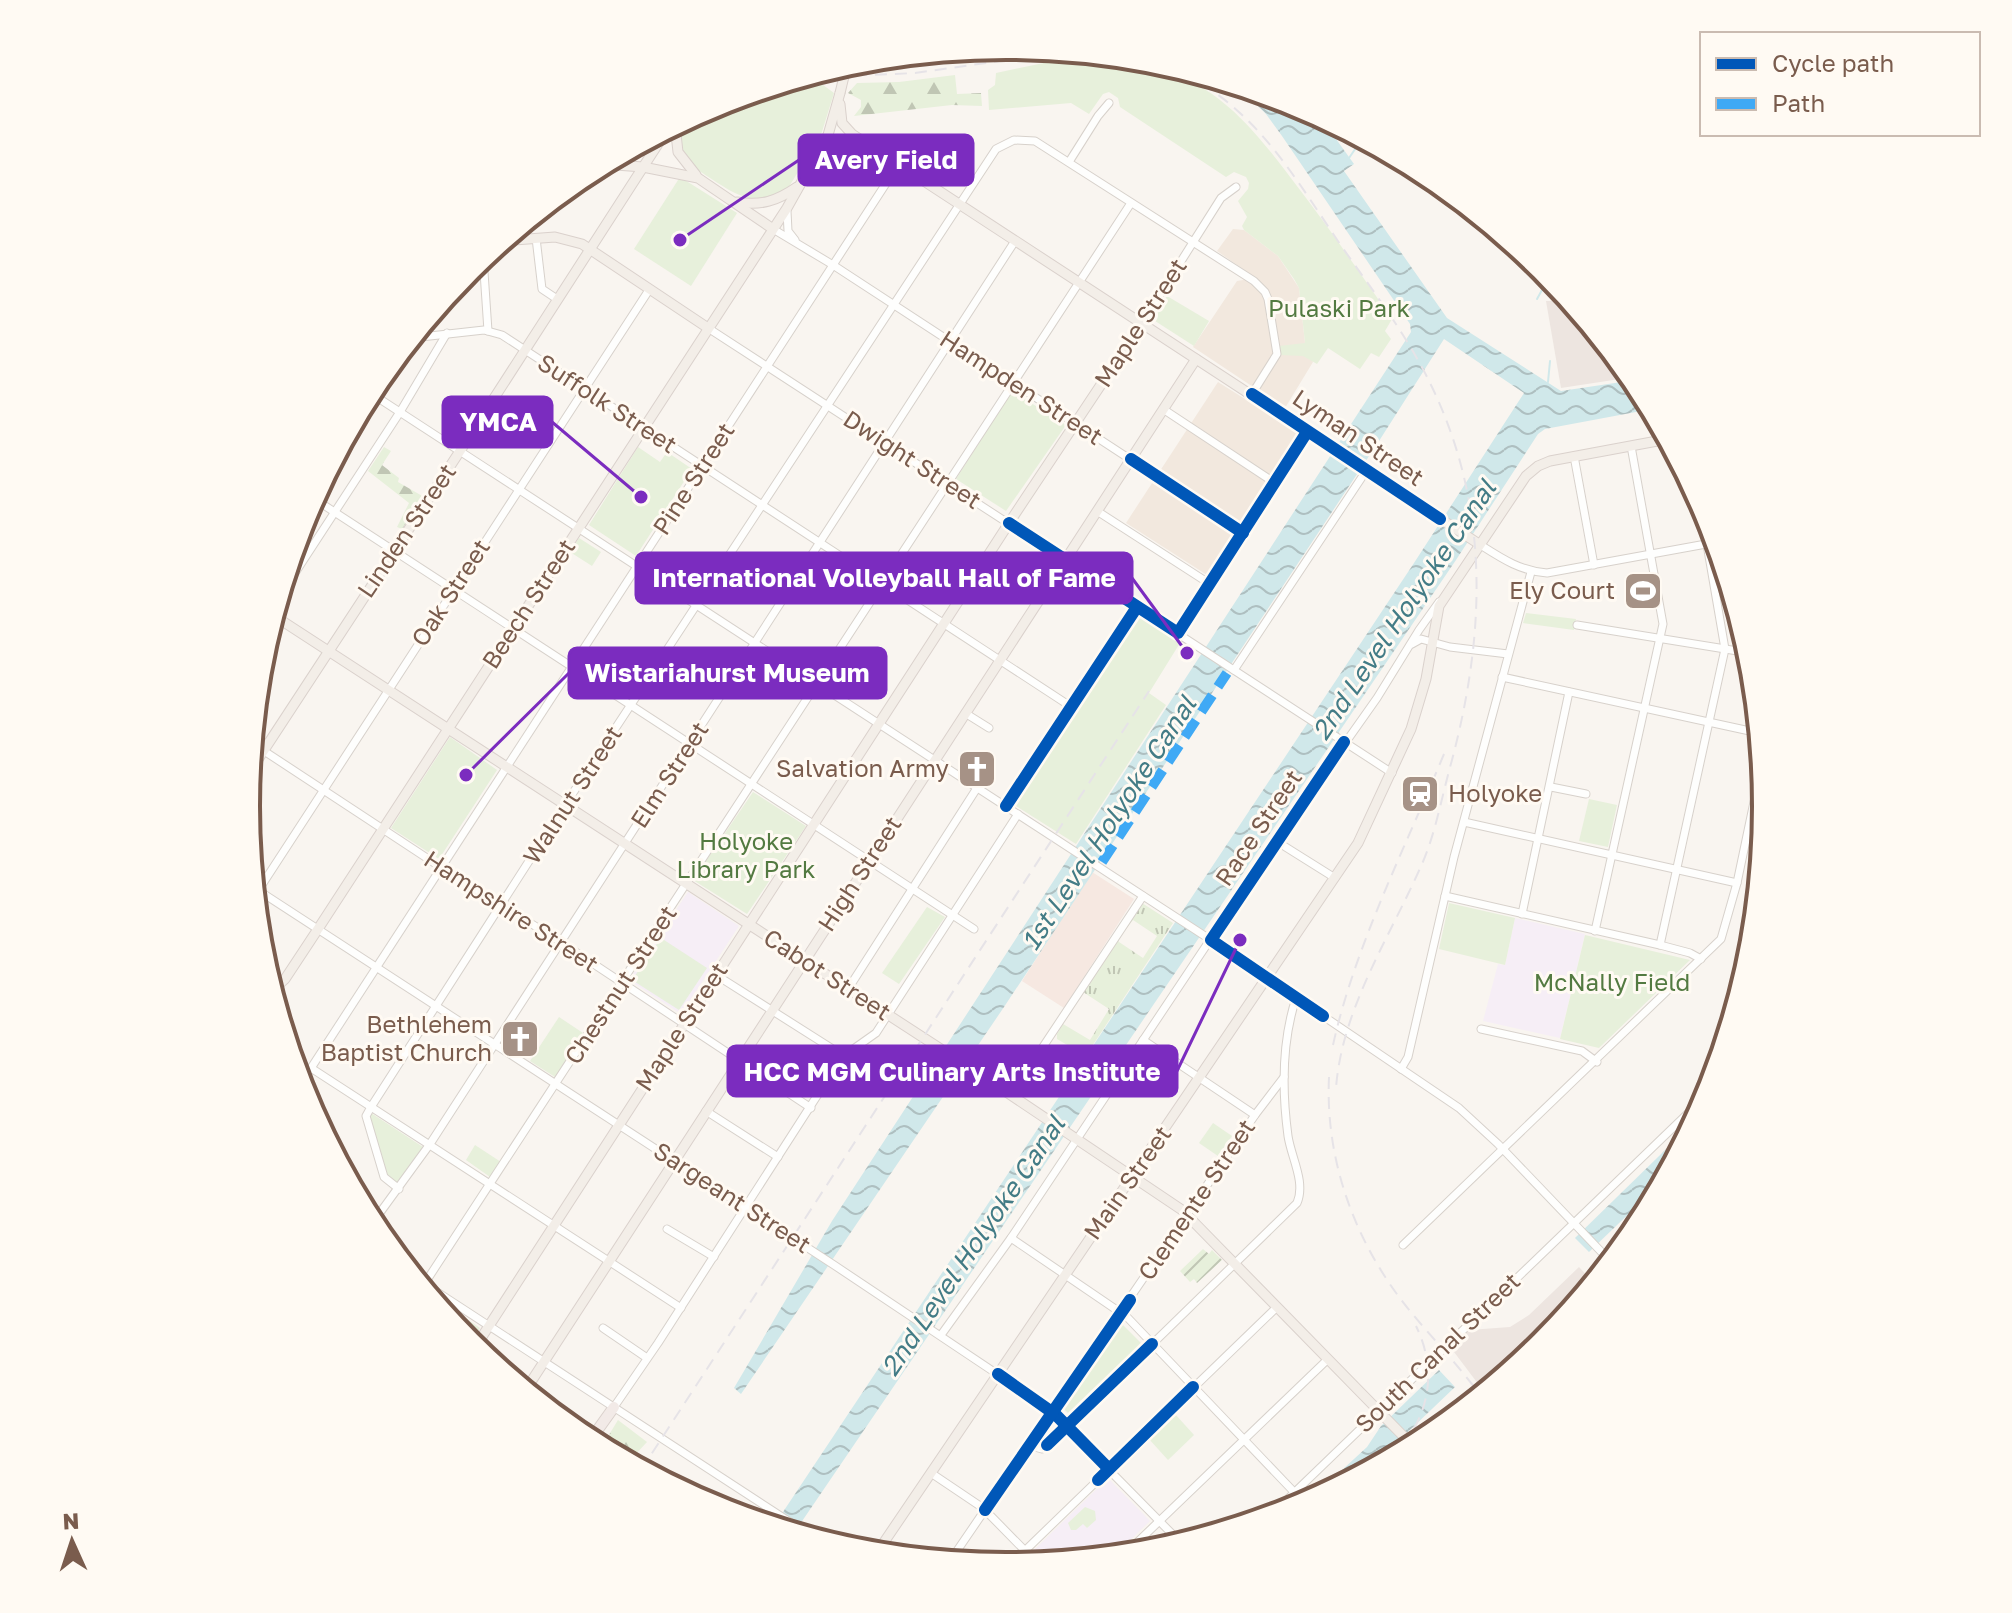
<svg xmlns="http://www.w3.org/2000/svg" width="2012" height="1613" viewBox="0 0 2012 1613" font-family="'Golos Text',sans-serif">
  <defs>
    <pattern id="grass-tufts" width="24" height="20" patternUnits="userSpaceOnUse" patternTransform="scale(2)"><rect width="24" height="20" fill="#e7f0db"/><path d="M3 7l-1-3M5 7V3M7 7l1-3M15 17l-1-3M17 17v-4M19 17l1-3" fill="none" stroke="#c0c6b4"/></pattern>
    <pattern id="forest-firs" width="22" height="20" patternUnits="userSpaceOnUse" patternTransform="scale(2)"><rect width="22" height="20" fill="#e7f0db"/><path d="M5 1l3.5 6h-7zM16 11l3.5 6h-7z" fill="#c0c6b4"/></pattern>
    <pattern id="garden-furrows" width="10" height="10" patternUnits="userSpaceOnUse" patternTransform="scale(2)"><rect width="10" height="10" fill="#e7f0db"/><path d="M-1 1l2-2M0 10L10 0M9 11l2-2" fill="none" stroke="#c0c6b4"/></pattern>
    <pattern id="water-waves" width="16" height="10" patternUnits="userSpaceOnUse" patternTransform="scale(2)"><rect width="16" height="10" fill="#d0e8ea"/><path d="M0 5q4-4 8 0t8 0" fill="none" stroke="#aebfc0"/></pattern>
  </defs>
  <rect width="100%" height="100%" fill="#f9f5f0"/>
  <g fill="#f2e8de">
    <path d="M1233 229 1244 230 1278 256 1299 288 1305 343 1313 362 1285 408 1193 347 1237 281 1243 280 1250 274 1217 251Z"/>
    <path d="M1218 382 1299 433 1207 575 1126 523Z"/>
  </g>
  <path fill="#f6e8e1" d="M1092 872 1134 899 1064 1008 1022 981Z"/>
  <g fill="#ede5e0">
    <path d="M1570 301 1633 377 1561 388 1546 301Z"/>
    <path d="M1579 1267 1594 1283 1543 1345 1485 1393 1451 1348 1469 1330 1510 1327 1529 1315Z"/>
  </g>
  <g fill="#f6eef6">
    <path d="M688 892 739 926 681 1014 629 980Z"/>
    <path d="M1515 918 1585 934 1560 1038 1483 1021 1498 964 1505 965Z"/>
    <path d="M1108 1478 1150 1521 1114 1556 1047 1563 1034 1550Z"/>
  </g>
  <path fill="url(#grass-tufts)" d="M1142 903 1173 923 1083 1060 1072 1052 1074 1049 1057 1039V1034L1063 1024 1090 1040 1109 1009 1083 992 1118 939 1119 942 1143 958 1157 936 1133 920 1122 934Z"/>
  <g fill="url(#forest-firs)">
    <path d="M1006 46 1027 48 976 57 868 66 865 60Z"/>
    <path d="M955 75 957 94 981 93 982 106 952 105 854 116 861 107V100L848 93 857 83 899 82Z"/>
    <path d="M384 447 391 451 382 465 399 478 398 482 424 497 402 529 397 527 409 503 368 471Z"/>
    <path d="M618 1420 647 1442 634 1456 625 1461 601 1448Z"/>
  </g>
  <g fill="#e7f0db">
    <path d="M1099 58C1204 66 1241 111 1300 190 1332 232 1362 276 1392 319L1385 331 1391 339 1379 357 1371 353 1360 369 1328 348 1317 364 1303 356 1279 355V346L1305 343 1299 288 1294 279 1278 256 1244 230 1242 226 1247 217 1238 201 1248 189 1249 183 1246 177 1234 172 1226 177 1120 107 1118 98 1109 92 1103 94 1089 114 1071 103 989 110 988 90 995 85 996 73 1053 61Z"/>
    <path d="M799 78 819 82 834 93 821 135 790 185C759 210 739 197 710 178 700 171 687 165 683 153 678 142 681 132 682 121L715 104Z"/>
    <path d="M680 177 737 213 691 286 634 249Z"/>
    <path d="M1167 296 1209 321 1194 346 1152 319Z"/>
    <path d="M1012 391 1066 425 1006 511 956 479Z"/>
    <path d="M638 447 660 462 667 452 692 469 636 556 589 525Z"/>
    <path d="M579 538 601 552 592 566 570 552Z"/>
    <path d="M1526 613 1576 619 1574 630 1523 623Z"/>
    <path d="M1138 616 1180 643 1149 693 1166 705 1076 844 1013 804Z"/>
    <path d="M450 737 497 770 439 859 391 828Z"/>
    <path d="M753 792 806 826 747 914 693 880Z"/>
    <path d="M1589 799 1617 805 1608 847 1579 841Z"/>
    <path d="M1449 903 1515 918 1505 965 1439 949Z"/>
    <path d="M927 907 945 917 899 984 882 973Z"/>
    <path d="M1585 935 1690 960 1599 1048 1560 1039Z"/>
    <path d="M661 938 707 968 679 1010 632 980Z"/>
    <path d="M559 1017 583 1033 555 1077 530 1061Z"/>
    <path d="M371 1113 423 1147 398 1185 387 1177 369 1118Z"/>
    <path d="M1213 1123 1232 1136 1218 1156 1199 1143Z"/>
    <path d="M475 1145 501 1162 490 1177 466 1160Z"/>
    <path d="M424 1290 480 1328 469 1345 468 1344Z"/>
    <path d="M1120 1322 1143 1345 1070 1415 1062 1407Z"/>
    <path d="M1175 1414 1194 1435 1168 1460 1149 1439Z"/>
    <path d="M1085 1507 1095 1511 1096 1520 1087 1528 1083 1524 1076 1530H1071L1068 1523Z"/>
  </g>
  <path fill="url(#garden-furrows)" d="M1203 1249 1209 1254 1212 1250 1222 1260 1197 1283 1194 1279 1190 1282 1180 1271Z"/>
  <g fill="url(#water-waves)">
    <path d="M1238 86 1297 104 1303 111H1310L1319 124 1331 132 1354 164 1344 171 1447 318 1561 391 1635 380 1652 409 1545 429 1538 434 1456 560 794 1533 773 1527 1414 563 1524 393 1444 339 1379 441 1004 1007 741 1394 734 1388 832 1221 1411 332 1410 324 1282 136 1266 114Z"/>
    <path d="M1698 1118 1666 1178 1589 1252 1575 1238Z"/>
    <path d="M1439 1370 1455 1387 1365 1473 1303 1506 1367 1447 1381 1426Z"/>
  </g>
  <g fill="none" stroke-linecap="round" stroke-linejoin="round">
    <g stroke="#d0e8ea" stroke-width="2">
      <path d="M1349 158 1362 139"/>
      <path d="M1537 299 1542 290 1560 288"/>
      <path d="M1548 382 1550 361"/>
    </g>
    <defs>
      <g id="minor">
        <path d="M1069 162 1098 116 1109 103"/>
        <path d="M787 211 788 231 795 240"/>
        <path d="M773 229 833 265 1243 533"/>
        <path d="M536 238 542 289 557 299"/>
        <path d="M483 257 488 331"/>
        <path d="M1142 323 1221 198 1236 187"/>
        <path d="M708 328 1392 773"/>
        <path d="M412 338 484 330 502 335 1070 706"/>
        <path d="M369 392 1211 940 1459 1108 1498 1144 1611 1262"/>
        <path d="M1163 409 1275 483"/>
        <path d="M1574 456 1594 565"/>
        <path d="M313 498 974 929"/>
        <path d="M1097 511 1210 584"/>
        <path d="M1479 544C1501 558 1520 571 1547 573L1717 542"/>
        <path d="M278 599 400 412 447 333"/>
        <path d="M1577 625 1750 653"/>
        <path d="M1178 633 1307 432"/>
        <path d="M1412 644 1421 639 1450 647 1508 654"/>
        <path d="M1234 670 1366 471"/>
        <path d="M1502 677 1759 733"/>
        <path d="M965 713 989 728"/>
        <path d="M252 743 442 868 559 941 811 1108"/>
        <path d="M1551 787 1586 794"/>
        <path d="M1006 806 1137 607"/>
        <path d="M1464 822 1737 883"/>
        <path d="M1276 841 1335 878"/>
        <path d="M253 887 834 1265 1048 1408 1182 1544"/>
        <path d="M1445 896 1660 945 1690 953 1701 959"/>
        <path d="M254 897 649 290"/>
        <path d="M1522 914 1569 692"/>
        <path d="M1595 931 1663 624 1631 446"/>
        <path d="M1660 945 1725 649 1699 498"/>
        <path d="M716 975 880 1079"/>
        <path d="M848 989 977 788"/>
        <path d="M1481 1029 1582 1051 1597 1062"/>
        <path d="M1143 1040 1255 1115"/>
        <path d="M311 1068 681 1308"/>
        <path d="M1401 1069 1408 1057 1454 857 1531 572"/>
        <path d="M300 1085 898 165"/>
        <path d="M1011 1095 1143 896"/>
        <path d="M706 1111 778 1157"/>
        <path d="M399 1189 384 1177 366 1116 371 1107 565 805 996 149 1014 140 1035 141 1254 281 1265 292 1268 299 1277 354 1252 394"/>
        <path d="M371 1225 430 1144 1015 241"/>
        <path d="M667 1229 714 1257"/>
        <path d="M1011 1238 1127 1317 1295 1493"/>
        <path d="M1403 1245 1721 939 1737 883 1762 764"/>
        <path d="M411 1275 819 1541"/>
        <path d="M425 1283 1131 203"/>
        <path d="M603 1328 647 1358"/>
        <path d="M941 1335 1011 1238 1276 841 1377 698 1419 630 1439 602"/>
        <path d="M614 1407 658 1343 842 1057 876 1033 1018 814"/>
        <path d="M1031 1446 1042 1449 1063 1431 1297 1203C1306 1182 1291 1157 1288 1136 1282 1091 1282 1041 1296 998"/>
        <path d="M931 1473 983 1508 1038 1564"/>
        <path d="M1269 1517 1710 1092"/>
        <path d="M1124 1555 1327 1360"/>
        <path d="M950 1561 1255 1115 1284 1077"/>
        <path d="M1008 1567 1276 1308"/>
      </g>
      <g id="major">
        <path d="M840 104 842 123 852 134 1479 544"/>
        <path d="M675 125 678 152 696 175"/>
        <path d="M602 164 643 167 698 178 773 229"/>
        <path d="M737 202C761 206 777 201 797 187"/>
        <path d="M502 241 555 237 582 244 708 328"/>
        <path d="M273 615 987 1079 1182 1210 1414 1447"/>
        <path d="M249 773 460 451 667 130"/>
        <path d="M271 991 285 979 318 929 787 208 828 135 840 93"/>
        <path d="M474 1349 1009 523 1142 323"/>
        <path d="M525 1391 1196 359"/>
        <path d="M876 1554 1358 843 1411 729 1426 679 1439 606 1526 476 1538 466 1550 461 1668 439"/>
      </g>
      <path id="highway" d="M589 1442 614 1407"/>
    </defs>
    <use href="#minor" stroke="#d7d1cb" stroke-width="9"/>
    <use href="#major" stroke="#dad1cc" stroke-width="11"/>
    <use href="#highway" stroke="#dad1cc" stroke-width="12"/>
    <use href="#minor" stroke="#fefefd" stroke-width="7"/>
    <use href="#major" stroke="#f3eee8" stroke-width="9"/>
    <use href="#highway" stroke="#f2eae7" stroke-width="10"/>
    <g stroke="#e6e3e7" stroke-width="2" stroke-dasharray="12 8" stroke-linecap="butt">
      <path d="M1147 60C1246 89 1288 168 1342 247 1371 288 1402 329 1425 373 1490 498 1487 627 1452 760 1442 795 1436 832 1422 864 1390 937 1342 1008 1336 1088"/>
      <path d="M815 73 872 75 915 73 1063 52"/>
      <path d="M1333 1045C1355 946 1405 848 1444 754"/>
      <path d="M1329 1077C1325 1162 1356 1245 1410 1311 1433 1339 1459 1366 1481 1396"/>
      <path d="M1390 1460C1427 1423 1440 1375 1416 1326"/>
      <path d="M641 1470 1149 691"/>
    </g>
    <defs>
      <path id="major-bridge" d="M840 93 847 64"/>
    </defs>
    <use href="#major-bridge" stroke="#dad1cc" stroke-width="11" stroke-linecap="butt"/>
    <use href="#major-bridge" stroke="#f3eee8" stroke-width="9"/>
    <path stroke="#3fa9f5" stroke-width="10" stroke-dasharray="20 10" stroke-linecap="butt" d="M1102 862 1227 673"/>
    <defs>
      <g id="cycleway">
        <path d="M1252 394 1440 519"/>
        <path d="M1131 459 1243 533"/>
        <path d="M1009 523 1178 633 1307 432"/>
        <path d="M1006 806 1137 607"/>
        <path d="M1323 1016 1211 940 1344 742"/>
        <path d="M998 1374 1056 1415 1109 1469"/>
        <path d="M1047 1445 1152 1344"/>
        <path d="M1098 1480 1193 1387"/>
        <path d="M985 1510 1130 1300"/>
      </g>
    </defs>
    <use href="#cycleway" stroke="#fffaf3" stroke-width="17"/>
    <use href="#cycleway" stroke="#0057b8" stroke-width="12"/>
  </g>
  <defs>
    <symbol id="stadium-square" viewBox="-11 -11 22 22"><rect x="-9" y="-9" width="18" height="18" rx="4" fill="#a69286" stroke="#fffaf3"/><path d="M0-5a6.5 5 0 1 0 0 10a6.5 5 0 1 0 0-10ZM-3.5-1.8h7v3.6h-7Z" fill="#fff"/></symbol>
    <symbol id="church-square" viewBox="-11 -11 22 22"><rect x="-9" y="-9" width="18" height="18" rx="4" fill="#a69286" stroke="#fffaf3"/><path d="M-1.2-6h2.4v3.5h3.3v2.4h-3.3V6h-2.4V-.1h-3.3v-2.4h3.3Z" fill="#fff"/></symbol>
    <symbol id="station-square" viewBox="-11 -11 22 22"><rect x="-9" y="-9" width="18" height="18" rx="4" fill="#a69286" stroke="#fffaf3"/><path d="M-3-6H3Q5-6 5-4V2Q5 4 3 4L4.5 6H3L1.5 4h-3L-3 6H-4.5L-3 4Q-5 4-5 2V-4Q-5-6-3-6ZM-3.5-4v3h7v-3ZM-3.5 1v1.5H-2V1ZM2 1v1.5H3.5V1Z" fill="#fff"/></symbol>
  </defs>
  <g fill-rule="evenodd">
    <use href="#stadium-square" x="1621" y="569" width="44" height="44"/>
    <use href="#church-square" x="955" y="747" width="44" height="44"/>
    <use href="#station-square" x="1398" y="772" width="44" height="44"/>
    <use href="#church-square" x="498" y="1017" width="44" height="44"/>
  </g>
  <g text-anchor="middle" stroke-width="6" stroke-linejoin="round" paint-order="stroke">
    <g font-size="24" fill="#537a41" stroke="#fffaf3">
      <text x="1339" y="317">Pulaski Park</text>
      <text x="746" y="850">Holyoke<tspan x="746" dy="28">Library Park</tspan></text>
      <text x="1612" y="991">McNally Field</text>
    </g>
    <g font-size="24" fill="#7a5c4d" stroke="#fffaf3">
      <text transform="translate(1141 323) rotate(-57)" y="8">Maple Street</text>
      <text transform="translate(1021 388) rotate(33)" y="8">Hampden Street</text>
      <text transform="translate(607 404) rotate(33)" y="8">Suffolk Street</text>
      <text transform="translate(1358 438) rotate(34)" y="8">Lyman Street</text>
      <text transform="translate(912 460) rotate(33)" y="8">Dwight Street</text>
      <text transform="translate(694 479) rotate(-57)" y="8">Pine Street</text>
      <text transform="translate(407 531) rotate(-56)" y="8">Linden Street</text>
      <text transform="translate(451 593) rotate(-57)" y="8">Oak Street</text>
      <text transform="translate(529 604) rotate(-57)" y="8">Beech Street</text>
      <text transform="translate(670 775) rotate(-57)" y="8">Elm Street</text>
      <text transform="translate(573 795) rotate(-57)" y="8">Walnut Street</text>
      <text transform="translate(1259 828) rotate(-56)" y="8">Race Street</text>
      <text transform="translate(860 874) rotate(-57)" y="8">High Street</text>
      <text transform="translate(511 912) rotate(33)" y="8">Hampshire Street</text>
      <text transform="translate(827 975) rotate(33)" y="8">Cabot Street</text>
      <text transform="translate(621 985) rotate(-57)" y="8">Chestnut Street</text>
      <text transform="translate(682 1027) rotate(-57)" y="8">Maple Street</text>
      <text transform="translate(1128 1183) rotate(-55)" y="8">Main Street</text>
      <text transform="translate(732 1198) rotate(33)" y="8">Sargeant Street</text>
      <text transform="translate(1197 1200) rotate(-56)" y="8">Clemente Street</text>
      <text transform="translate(1438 1353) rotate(-44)" y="8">South Canal Street</text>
    </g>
    <g font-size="24" fill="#7a5c4d" stroke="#fffaf3" text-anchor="end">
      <text x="1615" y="599">Ely Court</text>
      <text x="949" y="777">Salvation Army</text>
      <text x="1448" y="802" text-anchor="start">Holyoke</text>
      <text x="492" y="1033">Bethlehem<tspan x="492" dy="28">Baptist Church</tspan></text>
    </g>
    <g font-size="26" font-style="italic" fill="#437c86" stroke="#fffaf3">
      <text transform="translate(1404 610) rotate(-56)" y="9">2nd Level Holyoke Canal</text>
      <text transform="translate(1109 823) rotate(-57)" y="9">1st Level Holyoke Canal</text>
      <text transform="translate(973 1246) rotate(-56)" y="9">2nd Level Holyoke Canal</text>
    </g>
  </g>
  <path d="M0 0H2012V1613H0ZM260 806a746 746 0 1 1 1492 0a746 746 0 1 1-1492 0Z" fill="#fffaf3" fill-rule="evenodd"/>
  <path fill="none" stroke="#7a5c4d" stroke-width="4" d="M260 806a746 746 0 1 1 1492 0a746 746 0 1 1-1492 0Z"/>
  <path fill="none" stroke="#7b2cbf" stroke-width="3" d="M680 240L799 160M641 497L552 422M1187 653L1132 578M466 775L569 673M1240 940L1177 1071"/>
  <g fill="#7b2cbf" stroke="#fffaf3" stroke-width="3">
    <circle cx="680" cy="240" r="8"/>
    <circle cx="641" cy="497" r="8"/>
    <circle cx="1187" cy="653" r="8"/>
    <circle cx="466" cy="775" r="8"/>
    <circle cx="1240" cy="940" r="8"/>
  </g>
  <g fill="#7b2cbf" stroke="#7b2cbf" stroke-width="3">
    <rect x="799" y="135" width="174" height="50" rx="8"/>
    <rect x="443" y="397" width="109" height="50" rx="8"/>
    <rect x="636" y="553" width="496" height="50" rx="8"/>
    <rect x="569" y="648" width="317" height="50" rx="8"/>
    <rect x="728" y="1046" width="449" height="50" rx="8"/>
  </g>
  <g font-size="26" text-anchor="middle" font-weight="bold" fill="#fff">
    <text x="886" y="169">Avery Field</text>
    <text x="498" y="431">YMCA</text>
    <text x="884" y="587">International Volleyball Hall of Fame</text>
    <text x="727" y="682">Wistariahurst Museum</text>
    <text x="952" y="1081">HCC MGM Culinary Arts Institute</text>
  </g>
  <rect x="1700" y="32" width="280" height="104" fill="#fffaf3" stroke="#cabbb1" stroke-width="2"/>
  <rect x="1716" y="58" width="40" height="12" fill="#0057b8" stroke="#cabbb1" stroke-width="2"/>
  <text x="1772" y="72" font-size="24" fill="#7a5c4d">Cycle path</text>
  <rect x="1716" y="98" width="40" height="12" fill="#3fa9f5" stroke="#cabbb1" stroke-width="2"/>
  <text x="1772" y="112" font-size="24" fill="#7a5c4d">Path</text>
  <g transform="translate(72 1541) rotate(357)" stroke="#fffaf3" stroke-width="6" paint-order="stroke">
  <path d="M0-6L14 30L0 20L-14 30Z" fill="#7a5c4d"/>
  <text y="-12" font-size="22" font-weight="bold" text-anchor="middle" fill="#7a5c4d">N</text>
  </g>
</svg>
